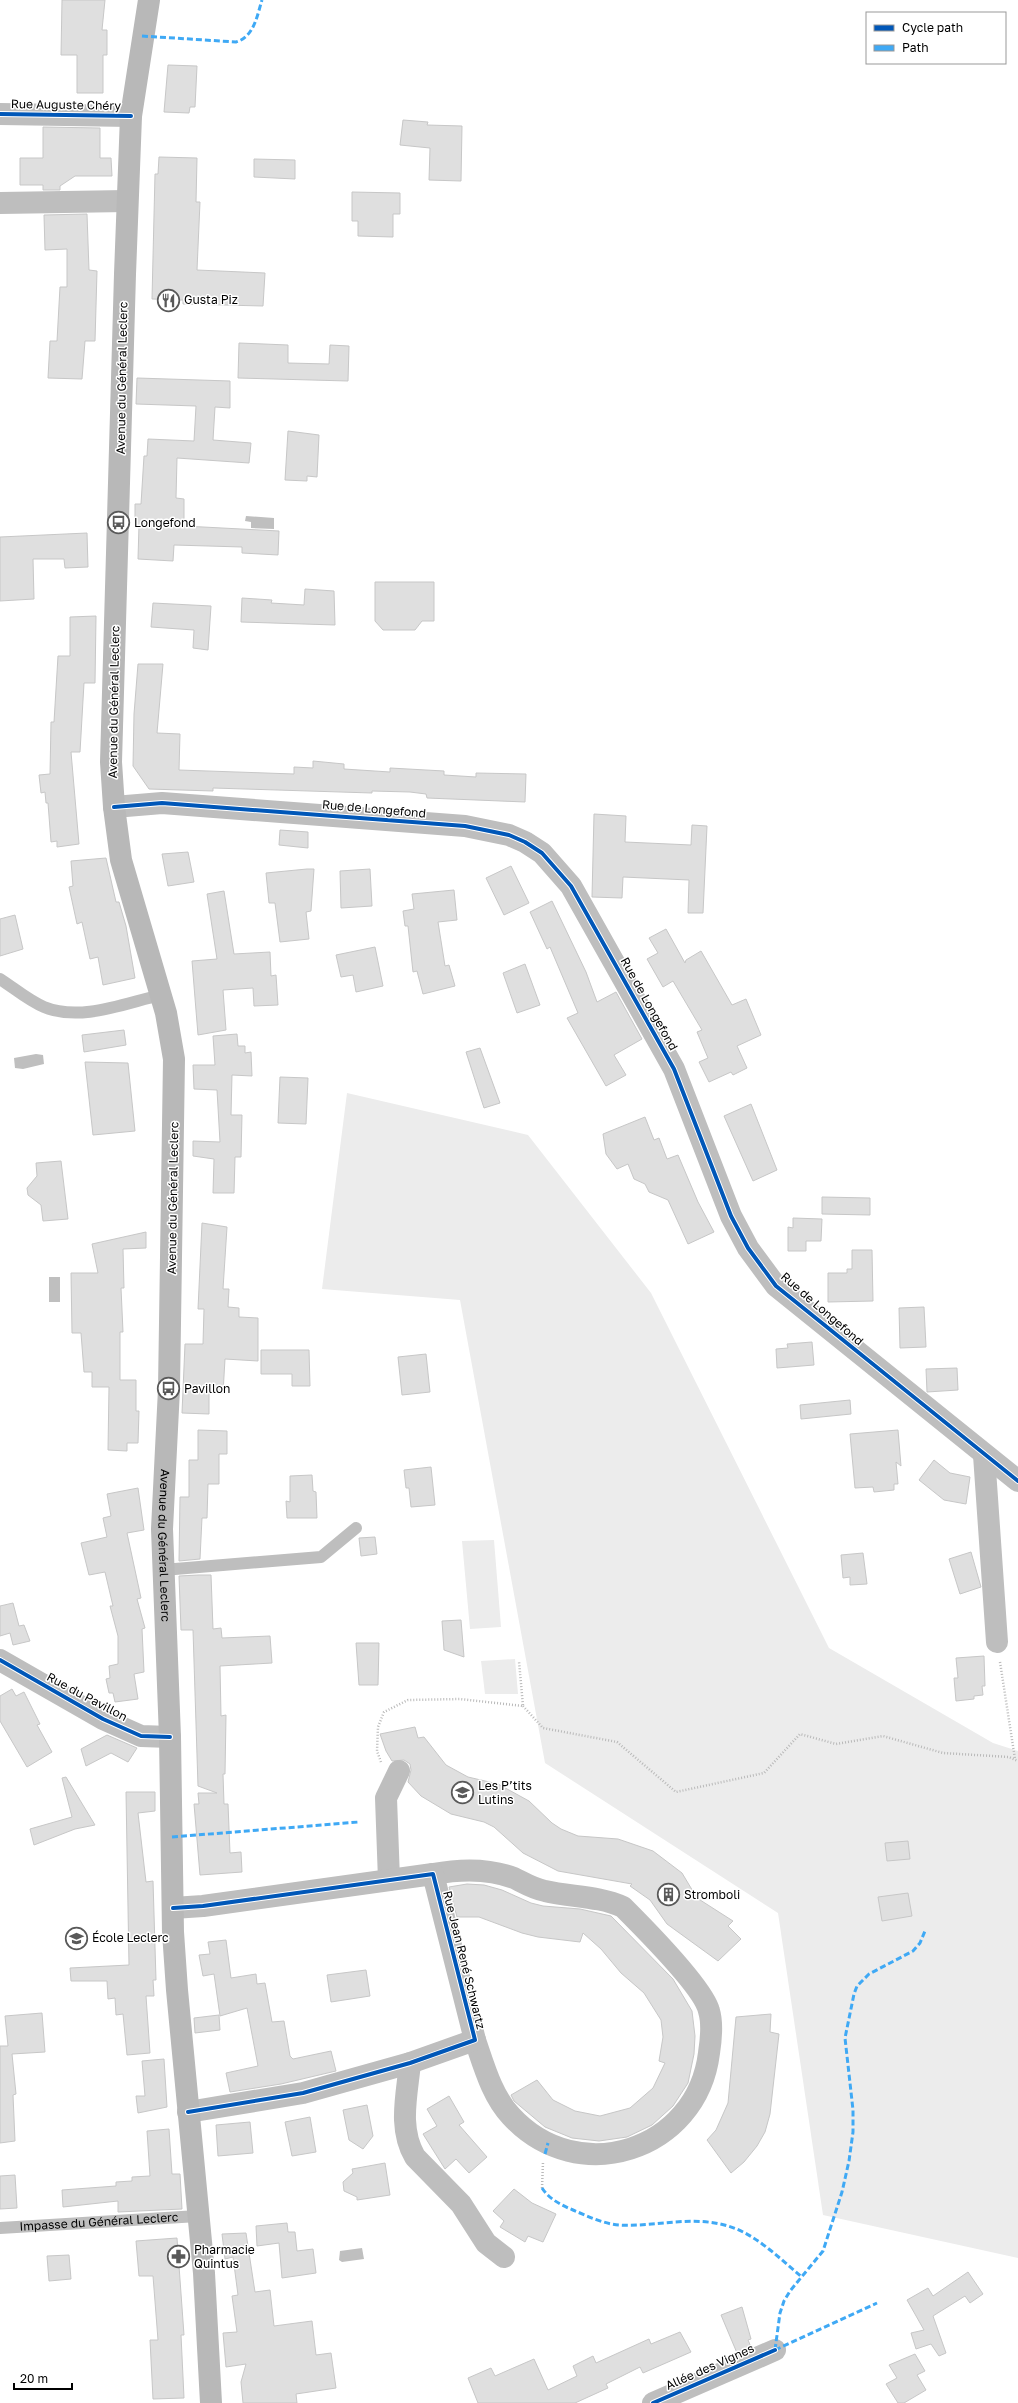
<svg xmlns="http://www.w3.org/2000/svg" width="1018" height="2403" viewBox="0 0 1018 2403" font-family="'Golos Text',sans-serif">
  <rect width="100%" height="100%" fill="#fff"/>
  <g fill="#ececec">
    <path d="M347 1093 528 1135 651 1293 829 1648 993 1743 1018 1751V2258L823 2215 778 1913 545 1763 460 1300 322 1289Z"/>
    <path d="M494 1540 501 1627 470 1629 462 1541Z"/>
    <path d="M515 1659 518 1694H485L481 1661Z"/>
  </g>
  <g fill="#bfbfbf">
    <path d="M246 516 274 518V529L251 528V522L245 521Z"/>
    <path d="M36 1054 43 1055 44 1064 23 1069 15 1068 14 1058Z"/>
    <rect x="49" y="1277" width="11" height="25"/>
    <path d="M362 2248 364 2259 342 2262 339 2260 340 2251Z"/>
  </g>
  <g fill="#dfdfdf" stroke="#c7c7c7">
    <path d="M62 0H105L102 30H107V55H103V93H77V55H61Z"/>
    <path d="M168 65 197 66 195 107H190L189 113 164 112Z"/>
    <path d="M403 120 428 122 427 125 462 126 461 181 429 180 430 148 400 145Z"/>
    <path d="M43 127 100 128V158H111L112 176H75L60 186V190H43V185H20V158H43Z"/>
    <path d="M159 157 197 158 196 202H200L197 270 265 273 263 306 183 304V300L152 299 155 174H158Z"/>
    <path d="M254 159 295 160V179L254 177Z"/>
    <path d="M352 192 400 193V214H393V237L358 236V221H352Z"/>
    <path d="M87 214 89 270 97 271 95 341H85L82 379 48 378 50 341H57L60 287H67V249L45 250 44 215Z"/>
    <path d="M239 343 288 345V363L329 364 330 345 349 346 348 381 238 378Z"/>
    <path d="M137 378 230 381V408L215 407 213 440 251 443 249 463 177 458 176 498 184 499V526L279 531 278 555 242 553V547L174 545 173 561 138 559 139 525H135V504H141L144 456H147L148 439 194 441 196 406 136 404Z"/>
    <path d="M288 431 319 435 317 477 307 476V481L285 480Z"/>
    <path d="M87 533 88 567 65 568 64 559H33L34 599 0 601V537Z"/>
    <path d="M375 582H434V621H422L415 630H383L375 621Z"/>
    <path d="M305 589 334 591 335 625 241 622 242 598 272 600 271 603 304 605Z"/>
    <path d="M153 603 211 606 208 650 193 648 194 630 151 627Z"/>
    <path d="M96 616 95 683H84L80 752H71L79 844 57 847V841L51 842 48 803H46L45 792 41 793 39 775 50 774 51 722H54L58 656H70V617Z"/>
    <path d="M138 664H163L157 733 180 734 179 770 294 774V767L313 768V761L344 764V769L390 772V768L444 771V775L476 777V773L526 774 525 802 427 798 426 794 410 792 372 791V793L213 788V791L149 789 133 766 134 714Z"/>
    <path d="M594 814 626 816 625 842 691 845 692 825 707 826 703 913H688L689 880 623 877 622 898 592 897Z"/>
    <path d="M280 830 308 832V848L279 845Z"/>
    <path d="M188 852 194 882 168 886 162 854Z"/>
    <path d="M106 858 116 902H119L126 926 135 978 103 985 98 957 90 959 82 922 77 924 69 887 73 886 71 861Z"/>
    <path d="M511 866 529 903 504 915 486 878Z"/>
    <path d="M307 869H314L311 911 306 912 309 939 280 942 275 903H269L266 873Z"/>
    <path d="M370 869 372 906 341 908 340 871Z"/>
    <path d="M454 890 457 920 438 922 445 966 449 965 455 986 423 994 417 971 413 972 408 926H405L403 911 414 909 412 894Z"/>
    <path d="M224 891 234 954 270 952 271 976 276 975 278 1005 254 1006 253 988 223 990 226 1030 198 1035 192 961 217 959 207 894Z"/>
    <path d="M552 901 586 972 597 1002 616 992 642 1039 614 1055 626 1075 606 1086 567 1018 578 1013 550 947 547 949 530 912Z"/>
    <path d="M15 915 23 949 0 956V919Z"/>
    <path d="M666 929 685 963 686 960 701 951 732 1005 746 999 761 1035 737 1046 747 1068 733 1075 731 1072 709 1082 699 1062 708 1058 697 1032 702 1030 673 981 663 987 647 959 658 953 649 938Z"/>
    <path d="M375 947 383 986 356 992 353 975 341 977 336 955Z"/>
    <path d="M525 964 540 1005 517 1013 503 973Z"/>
    <path d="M124 1030 126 1045 84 1052 82 1035Z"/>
    <path d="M237 1034 238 1046H245V1053L251 1052 252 1076 232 1075 231 1115H242L241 1157H235L234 1193H213L214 1159 193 1156V1141L220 1142 217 1090 194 1089 193 1065H215L213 1036Z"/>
    <path d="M480 1048 500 1103 484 1108 466 1052Z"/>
    <path d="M85 1062 128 1063 135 1131 93 1135Z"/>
    <path d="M280 1077 308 1078 306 1124 278 1123Z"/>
    <path d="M751 1104 777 1170 753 1181 724 1116Z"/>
    <path d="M645 1117 654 1140 659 1138 667 1159 678 1155 698 1202 714 1232 688 1244 668 1200 649 1192 645 1184 634 1179 628 1164 617 1169 606 1154 603 1134Z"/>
    <path d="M61 1161 68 1219 43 1221 41 1205 28 1195 27 1188 37 1176 36 1163Z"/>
    <path d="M822 1197 870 1198V1215L822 1214Z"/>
    <path d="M793 1218 822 1219 821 1241H806V1251H788V1227L793 1228Z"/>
    <path d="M202 1223 227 1227 223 1289H229L228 1307 239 1308V1317L258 1318V1361L225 1359 223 1393 209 1392V1414L182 1413 185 1344H203L204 1309H198Z"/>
    <path d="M146 1232V1248L123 1249 124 1288H121L123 1332H120V1380H136V1411H139L138 1443H127V1451L108 1450 109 1387H92V1372H84L81 1333H72L71 1273H98L92 1244Z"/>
    <path d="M852 1250H872L873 1301 828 1302V1273H847V1269H852Z"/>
    <path d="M924 1307 926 1347 900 1348 899 1308Z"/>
    <path d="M812 1342 814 1365 777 1368 776 1349 788 1348 787 1344Z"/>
    <path d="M261 1350H309L310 1386H292V1374H261Z"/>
    <path d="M426 1354 430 1392 402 1395 398 1357Z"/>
    <path d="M957 1368 958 1390 927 1392 926 1369Z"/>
    <path d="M850 1400 851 1414 801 1419 800 1405Z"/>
    <path d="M198 1430 227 1431V1454H219V1484H208L207 1518H202L200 1559 179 1561 180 1497H189V1460H198Z"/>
    <path d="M898 1430 901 1466 896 1462 898 1484H894V1490L874 1492 873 1487 855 1488 850 1434Z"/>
    <path d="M934 1460 950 1473 970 1477 966 1504 944 1500 919 1480Z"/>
    <path d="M431 1467 435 1505 411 1507 409 1488H406L404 1470Z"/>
    <path d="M312 1475 313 1491 316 1492 317 1518H287L286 1501 290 1502V1476Z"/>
    <path d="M138 1488 144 1530 127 1533 141 1598 137 1599 145 1628 142 1629 144 1672 134 1674 138 1699 115 1702 113 1693H109L106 1679 110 1678 109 1666 118 1664V1636L110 1606H113L105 1572 89 1575 81 1543 107 1537 103 1518 111 1516 107 1494Z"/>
    <path d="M375 1537 377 1554 361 1556 359 1538Z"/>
    <path d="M971 1552 981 1587 960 1594 949 1559Z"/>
    <path d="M863 1553 867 1584 850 1585V1577L843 1578 841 1555Z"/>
    <path d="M199 1575H211L213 1629 221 1628 222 1638 270 1636 272 1663 220 1666 221 1716 226 1715 225 1774H223L224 1804H228L230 1853 241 1852 242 1872 200 1875 194 1804H199L198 1793H217L198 1786 193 1630H181L179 1576Z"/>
    <path d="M13 1603 19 1626 24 1625 30 1641 13 1645 10 1633 0 1636V1606Z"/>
    <path d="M461 1620 464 1657 444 1650 442 1621Z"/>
    <path d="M356 1643H379L378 1685H359Z"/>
    <path d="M984 1656 985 1686H982L983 1695 974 1696V1699L956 1701 954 1678H958L956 1658Z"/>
    <path d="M12 1689 16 1696 24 1692 40 1724 37 1725 52 1752 27 1767 0 1721V1696Z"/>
    <path d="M415 1727 418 1738 424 1737 446 1765 468 1777 498 1784 529 1801 552 1823 561 1829 578 1836 618 1839 653 1851 682 1873 697 1898 733 1921 728 1926 741 1939 718 1961 667 1924 650 1900 630 1886 632 1884 558 1871 523 1853 494 1827 484 1822 451 1814 421 1796 408 1782 411 1770 410 1764 404 1760 392 1761 386 1751 380 1734Z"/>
    <path d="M107 1735 137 1748 128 1762 111 1753 86 1766 81 1749Z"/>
    <path d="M66 1777 95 1825 75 1829 34 1845 30 1829 72 1817 62 1778Z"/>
    <path d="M126 1792H155V1811L138 1813 146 1882 153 1881 156 1980H153L154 1996H146L150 2053 127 2055 123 2014 116 2015 115 1998 108 1999 107 1981H71L70 1968 129 1965Z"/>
    <path d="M908 1841 910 1859 887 1861 885 1843Z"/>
    <path d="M467 1884 484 1885 502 1890 531 1903 543 1906 580 1909 611 1916 673 1979 692 2011 695 2036 694 2054 688 2083 673 2106 652 2125 627 2137 599 2141 572 2138 545 2127 514 2101 511 2095 537 2080 553 2100 575 2111 600 2116 630 2108 653 2088 665 2063 659 2061 663 2037 661 2020 644 1993 621 1973 601 1949 583 1933 580 1942 538 1937 522 1933 479 1917H457L449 1887Z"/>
    <path d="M908 1893 912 1916 882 1921 878 1897Z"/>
    <path d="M226 1940 231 1978 256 1974 257 1984 265 1983 272 2022 284 2021 290 2056 293 2059 331 2051 336 2071 281 2084 230 2092 226 2073 258 2066 247 2008 220 2016 214 1974 203 1976 199 1955 210 1954 208 1942Z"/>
    <path d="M366 1970 370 1996 331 2002 327 1975Z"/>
    <path d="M42 2013 45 2052 12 2054 16 2094 13 2095 15 2141 0 2143V2046H8L5 2016Z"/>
    <path d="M771 2014 770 2032 779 2034 770 2114 765 2132 757 2146 744 2162 731 2173 707 2140 716 2130 728 2103 736 2017Z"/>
    <path d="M219 2015 220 2030 195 2033 194 2018Z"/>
    <path d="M164 2059 167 2107 138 2113 136 2096H145L142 2061Z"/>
    <path d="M449 2096 464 2122 459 2125 487 2157 469 2173 456 2159 445 2169 423 2134 437 2126 427 2109Z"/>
    <path d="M367 2105 373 2136 363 2149 349 2140 343 2110Z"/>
    <path d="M310 2117 316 2152 292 2156 285 2122Z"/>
    <path d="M250 2122 253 2153 218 2156 216 2125Z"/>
    <path d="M169 2129 172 2174H180L182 2209 118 2212V2201L63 2207 62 2190 116 2186V2182L132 2181V2177L150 2176 147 2131Z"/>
    <path d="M385 2163 390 2195 357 2200V2197L344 2191 343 2182 353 2173 352 2169Z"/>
    <path d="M15 2175 17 2208 0 2209V2176Z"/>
    <path d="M514 2189 532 2203 556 2214 543 2242 528 2236 525 2242 500 2227 504 2221 493 2211Z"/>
    <path d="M287 2223 288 2232H295L297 2251 313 2249 316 2273 282 2278 279 2243 257 2246 256 2226Z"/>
    <path d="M246 2233 255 2292 270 2290 274 2326 312 2321 316 2355 331 2353 336 2388 296 2394 297 2403H243L241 2382 246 2364 226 2367 223 2333 237 2332 232 2296 238 2295 233 2257 225 2259 222 2234Z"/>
    <path d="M177 2238 184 2335H181L184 2398 153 2399 150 2340H158L153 2276H139L136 2241Z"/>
    <path d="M69 2255 71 2279 49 2281 47 2256Z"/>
    <path d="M968 2272 983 2294 970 2303 965 2296 933 2316 946 2353 939 2356 931 2344 916 2349 911 2333 924 2330 907 2300 928 2288 933 2296Z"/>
    <path d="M742 2307 751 2339 748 2340 751 2347 737 2353 721 2315Z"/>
    <path d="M680 2332 691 2352 643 2373 640 2367 606 2384 608 2388 575 2403H478L468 2378 491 2368 495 2376 534 2359 548 2390 577 2376 573 2366 593 2356 596 2363 649 2339 651 2344Z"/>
    <path d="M915 2354 925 2371 917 2375 926 2390 904 2403H898L886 2384 897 2378 889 2365Z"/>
  </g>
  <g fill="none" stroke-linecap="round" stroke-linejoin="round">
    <g stroke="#b9b9b9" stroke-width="2.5" stroke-dasharray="1 2" stroke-linecap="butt">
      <path d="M1000 1662 1015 1759"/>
      <path d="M523 1706 543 1728 617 1742 676 1792 764 1773 800 1734 836 1744 883 1736 943 1753 1009 1757 1018 1761"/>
      <path d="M381 1762 377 1751 378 1727 384 1712 408 1700 460 1699 523 1706 519 1661"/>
      <path d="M542 2188 543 2162"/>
    </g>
    <g stroke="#bebebe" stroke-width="12">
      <path d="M0 979C14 988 29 1001 44 1007 81 1022 125 1003 161 995"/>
      <path d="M163 1570 321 1557 356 1528"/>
      <path id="s1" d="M0 2228 198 2216"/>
    </g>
    <g stroke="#bebebe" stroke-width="22">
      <path d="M0 114 131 116"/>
      <path d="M0 203 127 201"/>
      <path d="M114 807 162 803 465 826 509 835 525 842 542 853 571 886 674 1069 731 1216 748 1248 776 1286 1018 1481"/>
      <path d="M984 1455 997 1642"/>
      <path d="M0 1660 103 1719 141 1736 170 1737"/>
      <path d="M433 1874C460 1869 488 1868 514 1878 524 1883 534 1889 545 1891 571 1897 599 1896 623 1907 642 1926 704 1988 709 2011 713 2024 711 2040 709 2053 697 2151 578 2189 511 2116 492 2096 484 2066 475 2040"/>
      <path d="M389 1880 386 1798 399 1771"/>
      <path d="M173 1908 203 1906 433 1874 475 2040 410 2063 303 2093 188 2112"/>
      <path d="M410 2063C407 2095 398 2128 415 2157L461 2204 486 2243 504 2257"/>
      <path d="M653 2403 775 2350"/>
    </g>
    <path stroke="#b8b8b8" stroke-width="22" id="s2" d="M149 0 131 116 125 274 111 762 114 807 121 860 166 1013 174 1059 169 1389 162 1529 170 1737 173 1932 177 1990 204 2273 211 2403"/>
    <g stroke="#3fa9f5" stroke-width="3" stroke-dasharray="6 3" stroke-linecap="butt">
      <path d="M142 36 236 42C254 37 257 16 262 0"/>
      <path d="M172 1837 359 1822"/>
      <path d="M545 2154 548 2143"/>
      <path d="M542 2188C549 2199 561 2205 573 2210 587 2216 604 2224 619 2225 656 2227 691 2215 728 2226 756 2234 780 2259 802 2277"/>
      <path d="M775 2350 780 2313 784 2301 790 2291 823 2251 842 2192 849 2161 853 2132V2110L845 2038 854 1994 857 1986 869 1974 913 1951 920 1943 925 1931"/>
      <path d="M775 2350 877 2303"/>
    </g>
    <defs>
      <g id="cycleway">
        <path d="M0 114 131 116"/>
        <path d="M114 807 162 803 465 826 509 835 525 842 542 853 571 886 674 1069 731 1216 748 1248 776 1286 1018 1481"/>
        <path d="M0 1660 103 1719 141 1736 170 1737"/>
        <path d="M173 1908 203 1906 433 1874 475 2040 410 2063 303 2093 188 2112"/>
        <path d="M653 2403 775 2350"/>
      </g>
    </defs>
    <use href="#cycleway" stroke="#fff" stroke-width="6"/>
    <use href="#cycleway" stroke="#0057b8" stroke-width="4"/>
  </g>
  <defs>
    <symbol id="restaurant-ring" viewBox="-11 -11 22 22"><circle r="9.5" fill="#fff" stroke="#595959" stroke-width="1.5"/><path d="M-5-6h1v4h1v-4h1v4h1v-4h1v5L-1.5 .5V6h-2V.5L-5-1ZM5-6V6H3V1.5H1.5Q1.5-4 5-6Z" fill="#595959"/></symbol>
    <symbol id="bus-ring" viewBox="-11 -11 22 22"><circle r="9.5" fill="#fff" stroke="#595959" stroke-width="1.5"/><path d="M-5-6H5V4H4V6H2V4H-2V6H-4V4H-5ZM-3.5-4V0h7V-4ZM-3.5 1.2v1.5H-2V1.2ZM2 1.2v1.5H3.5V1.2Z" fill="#595959"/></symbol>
    <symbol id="school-ring" viewBox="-11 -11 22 22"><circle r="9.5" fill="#fff" stroke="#595959" stroke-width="1.5"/><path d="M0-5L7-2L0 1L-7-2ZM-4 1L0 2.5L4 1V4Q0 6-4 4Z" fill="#595959"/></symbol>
    <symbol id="building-ring" viewBox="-11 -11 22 22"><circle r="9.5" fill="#fff" stroke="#595959" stroke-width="1.5"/><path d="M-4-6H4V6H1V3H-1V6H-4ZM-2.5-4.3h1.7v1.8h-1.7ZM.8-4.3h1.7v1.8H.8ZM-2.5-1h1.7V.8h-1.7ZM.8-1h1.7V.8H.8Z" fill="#595959"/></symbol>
    <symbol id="pharmacy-ring" viewBox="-11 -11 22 22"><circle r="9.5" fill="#fff" stroke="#595959" stroke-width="1.5"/><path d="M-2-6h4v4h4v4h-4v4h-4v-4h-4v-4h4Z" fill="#595959"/></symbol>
  </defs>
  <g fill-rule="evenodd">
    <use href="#restaurant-ring" x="156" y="288" width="25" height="25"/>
    <use href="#bus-ring" x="106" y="510" width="25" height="25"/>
    <use href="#bus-ring" x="156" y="1376" width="25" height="25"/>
    <use href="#school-ring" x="450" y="1780" width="25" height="25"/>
    <use href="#building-ring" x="656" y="1882" width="25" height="25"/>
    <use href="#school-ring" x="64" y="1926" width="25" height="25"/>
    <use href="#pharmacy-ring" x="166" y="2244" width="25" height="25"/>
  </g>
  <g text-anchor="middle" stroke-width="3" stroke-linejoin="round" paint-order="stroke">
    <g font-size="12" fill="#000" stroke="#fff">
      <text transform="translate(66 105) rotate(1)" y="4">Rue Auguste Chéry</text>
      <text transform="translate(122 378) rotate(-89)" y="4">Avenue du Général Leclerc</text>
      <text transform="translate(114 702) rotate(-89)" y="4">Avenue du Général Leclerc</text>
      <text transform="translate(374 809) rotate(5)" y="4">Rue de Longefond</text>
      <text transform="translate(649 1004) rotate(61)" y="4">Rue de Longefond</text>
      <text transform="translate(173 1198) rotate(-89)" y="4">Avenue du Général Leclerc</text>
      <text transform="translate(822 1309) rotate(41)" y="4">Rue de Longefond</text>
      <text dy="4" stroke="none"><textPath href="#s2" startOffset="1555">Avenue du Général Leclerc</textPath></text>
      <text transform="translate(87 1697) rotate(28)" y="4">Rue du Pavillon</text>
      <text transform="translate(464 1960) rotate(76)" y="4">Rue Jean René Schwartz</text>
      <text dy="4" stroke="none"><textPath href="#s1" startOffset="99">Impasse du Général Leclerc</textPath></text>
      <text transform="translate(710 2367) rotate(-24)" y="4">Allée des Vignes</text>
    </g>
    <g font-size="12" fill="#000" stroke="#fff" text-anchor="start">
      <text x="184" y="304">Gusta Piz</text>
      <text x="134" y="527">Longefond</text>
      <text x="184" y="1393">Pavillon</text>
      <text x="478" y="1790">Les P’tits<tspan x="478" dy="14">Lutins</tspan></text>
      <text x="684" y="1899">Stromboli</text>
      <text x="92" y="1942">École Leclerc</text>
      <text x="194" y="2254">Pharmacie<tspan x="194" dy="14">Quintus</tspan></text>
    </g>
  </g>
  <rect x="866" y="12" width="140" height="52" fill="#ffffff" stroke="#999999"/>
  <rect x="874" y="25" width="20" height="6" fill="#0057b8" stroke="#999999"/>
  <text x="902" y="32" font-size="12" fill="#000000">Cycle path</text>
  <rect x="874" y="45" width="20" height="6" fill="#3fa9f5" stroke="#999999"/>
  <text x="902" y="52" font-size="12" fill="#000000">Path</text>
  <path d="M14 2383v6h58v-6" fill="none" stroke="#000000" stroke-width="2"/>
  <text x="20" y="2383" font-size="12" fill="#000000" stroke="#ffffff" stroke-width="3" paint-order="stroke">20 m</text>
</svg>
